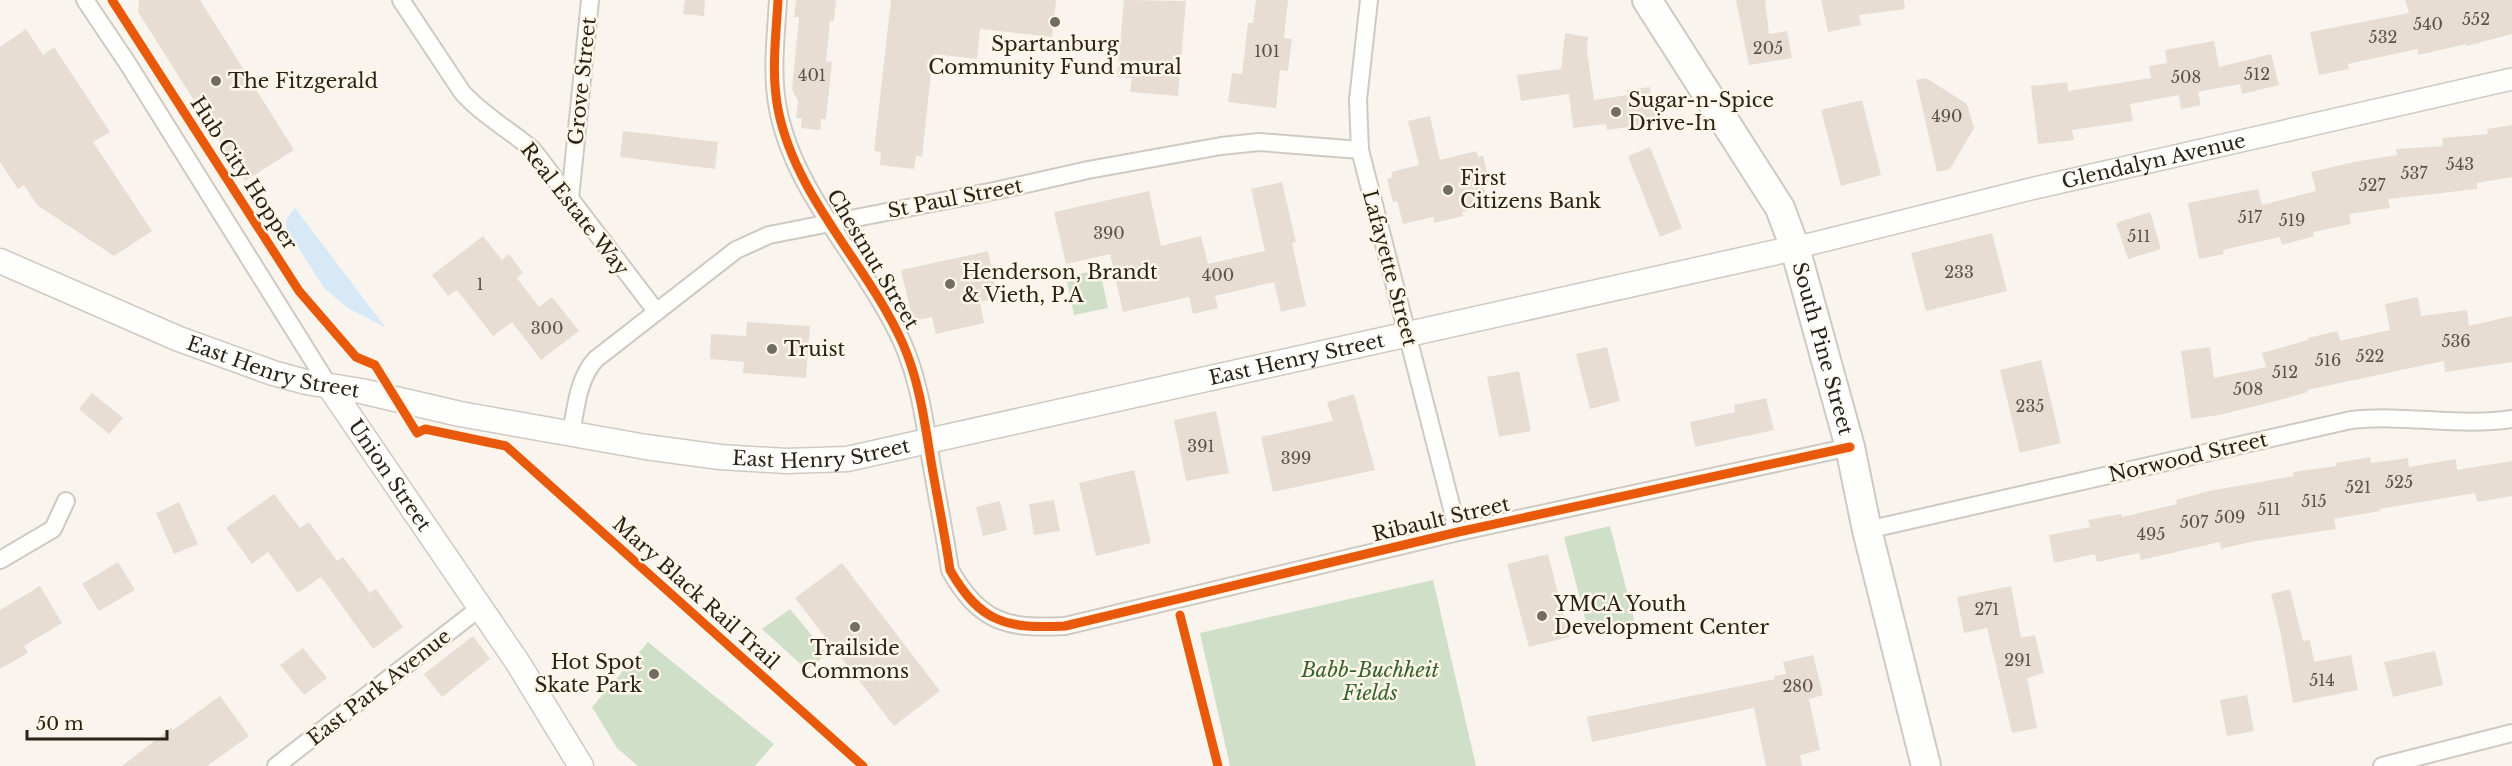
<svg xmlns="http://www.w3.org/2000/svg" width="2512" height="766" viewBox="0 0 2512 766" font-family="'Libre Baskerville',serif">
  <rect width="100%" height="100%" fill="#f9f5ee"/>
  <g fill="#d0e0c8">
    <path d="M1088 272 1102 280 1108 308 1074 315 1066 277Z"/>
    <path d="M1610 526 1635 623 1589 634 1564 537Z"/>
    <path d="M1433 580 1476 766H1230L1200 633Z"/>
    <path d="M790 609 827 654 807 670 762 629Z"/>
    <path d="M648 642 774 744 755 766H638L617 748 592 707Z"/>
  </g>
  <path fill="#d7e9f6" d="M295 207V208L386 328 348 308 324 288 286 228V220Z"/>
  <g fill="#e7ddd3">
    <path d="M139 0H200L294 150 245 181 138 12Z"/>
    <path d="M685 0H705L704 16 683 14Z"/>
    <path d="M796 0H836L834 21H830L826 61 832 62 826 119H821L820 130 801 128 802 118H796L798 101 792 89 799 17H794Z"/>
    <path d="M891 0H1056L1052 37 980 29 977 59 933 54 922 157 916 156 914 169 880 165 881 152 874 151Z"/>
    <path d="M1124 0 1186 1 1178 96 1130 92 1132 78 1117 77Z"/>
    <path d="M1256 0H1288L1284 38 1292 39 1288 71 1280 70 1276 108 1228 102 1232 73 1242 74 1248 23H1253Z"/>
    <path d="M1736 0H1765L1769 34 1787 31 1792 58 1749 65Z"/>
    <path d="M1821 0H1904L1905 9 1859 15 1861 25 1828 32Z"/>
    <path d="M2405 0H2512V34L2467 46 2466 44 2418 55 2417 49 2348 64 2349 69 2319 75 2310 32 2409 13Z"/>
    <path d="M26 29 43 55 54 47 110 132 93 142 152 231 114 256 37 205 24 185 18 189 0 162V47Z"/>
    <path d="M1565 33 1588 37 1587 51 1594 100 1627 95V90L1650 87 1652 102 1660 101 1663 122 1607 130 1606 124 1573 128 1569 94 1521 101 1517 75 1561 69Z"/>
    <path d="M2214 41 2219 67 2271 54 2279 85 2242 94 2240 84 2198 92 2201 105 2181 109 2179 95 2130 104 2133 121 2072 130 2074 140 2038 144 2031 86 2067 82 2068 91 2151 78 2149 66 2167 63 2165 50Z"/>
    <path d="M1926 78 1967 104 1974 128 1950 169 1937 172 1916 80Z"/>
    <path d="M1862 100 1881 175 1841 186 1821 110Z"/>
    <path d="M1430 116 1440 160 1476 151 1478 157 1483 156 1489 182 1483 183 1489 206 1462 212 1463 216 1434 223 1433 217 1403 224 1397 201 1393 202 1387 179 1393 177 1391 172 1419 165 1408 121Z"/>
    <path d="M2512 125V177L2477 183V189L2388 199 2390 208 2349 214 2351 224 2313 232 2314 236 2282 245 2280 237 2223 250 2224 254 2199 259 2188 203 2258 189 2262 205 2316 191 2311 172 2354 162 2397 155 2396 149 2443 146 2442 138 2488 134 2487 129Z"/>
    <path d="M623 131 718 142 715 169 620 157Z"/>
    <path d="M1650 147 1682 228 1660 237 1628 156Z"/>
    <path d="M1282 182 1296 242 1292 243 1306 306 1281 312 1274 282 1215 296 1218 308 1193 314 1189 297 1123 312 1110 254 1066 264 1054 212 1149 191 1161 246 1201 236 1208 264 1265 251 1251 189Z"/>
    <path d="M2150 212 2161 249 2128 259 2116 223Z"/>
    <path d="M1992 233 2007 291 1926 311 1911 253Z"/>
    <path d="M483 236 502 260 509 254 523 273 517 278 539 307 552 297 579 331 541 360 512 322 493 336 457 290 448 296 432 275Z"/>
    <path d="M988 251 998 298 980 302 984 323 936 334 932 317 913 321 901 270Z"/>
    <path d="M2418 297 2421 316 2467 310 2469 326 2512 316V362L2445 372 2444 361 2307 390 2308 392 2276 401 2219 415 2191 419 2181 351 2210 347 2214 378 2266 367 2262 353 2308 340V338L2338 331 2340 341 2390 330 2385 304Z"/>
    <path d="M747 322 810 326 806 378 743 373 744 362 710 359 711 334 746 336Z"/>
    <path d="M1607 347 1620 401 1590 409 1576 354Z"/>
    <path d="M2041 360 2061 443 2020 453 2000 370Z"/>
    <path d="M1519 371 1531 431 1499 437 1487 377Z"/>
    <path d="M92 393 123 418 109 434 79 409Z"/>
    <path d="M1354 394 1375 470 1273 492 1261 437 1333 421 1327 402Z"/>
    <path d="M1766 398 1774 430 1695 447 1690 422 1735 412 1734 405Z"/>
    <path d="M1216 411 1229 473 1186 481 1174 420Z"/>
    <path d="M2370 457 2371 463 2408 458 2409 467 2456 459 2457 470 2512 461V496L2477 502 2475 493 2379 509 2380 511 2334 519 2336 529 2250 542 2221 549 2220 542 2141 560 2139 553 2097 562 2095 554 2054 563 2049 535 2090 527 2088 520 2121 514 2122 517 2177 504 2176 500 2209 491 2294 476 2293 472 2336 466V463Z"/>
    <path d="M1134 470 1151 543 1096 556 1079 483Z"/>
    <path d="M274 494 300 528 309 522 337 561 343 557 370 593 376 589 403 627 373 649 321 577 298 593 268 552 252 564 226 528Z"/>
    <path d="M1054 500 1060 531 1034 535 1029 504Z"/>
    <path d="M1000 501 1007 530 983 536 976 507Z"/>
    <path d="M179 502 198 544 174 554 156 513Z"/>
    <path d="M1548 554 1569 637 1529 647 1507 564Z"/>
    <path d="M118 562 135 590 99 611 82 584Z"/>
    <path d="M842 563 940 691 894 726 795 598Z"/>
    <path d="M40 586 62 623 24 646 28 653 0 669V610Z"/>
    <path d="M2011 586 2021 638 2035 635 2044 673 2027 678 2037 728 2012 733 1987 628 1964 633 1957 597Z"/>
    <path d="M2290 589 2303 641 2310 640 2314 662 2351 655 2358 690 2293 703 2280 630 2271 594Z"/>
    <path d="M473 636 490 659 442 697 424 674Z"/>
    <path d="M303 648 327 678 304 695 280 665Z"/>
    <path d="M2435 651 2443 685 2393 697 2384 662Z"/>
    <path d="M1813 655 1823 695 1809 699 1820 750 1800 755 1802 766H1766L1754 708 1592 742 1587 717 1775 679 1774 676 1786 674 1783 662Z"/>
    <path d="M2247 695 2254 731 2227 736 2220 700Z"/>
    <path d="M220 696 249 736 207 766H122L171 728 173 730Z"/>
  </g>
  <g fill="none" stroke-linecap="round" stroke-linejoin="round">
    <defs>
      <g id="minor">
        <path d="M85 0 128 64 329 386"/>
        <path d="M401 0 462 92C482 115 510 130 533 150L656 311"/>
        <path d="M778 0C776 36 771 73 778 109 795 197 867 263 903 344 920 383 925 425 932 467 938 501 945 536 950 570 980 623 1007 629 1065 626L1458 532 1850 447"/>
        <path d="M1369 0 1358 100 1360 150 1458 532"/>
        <path d="M570 199 590 0"/>
        <path d="M571 433C576 408 578 378 596 359L736 250 769 235 999 190 1088 170 1221 146 1259 142 1360 150"/>
        <path d="M1867 530 2351 420C2405 414 2459 427 2512 419"/>
        <path d="M0 560 53 529 66 501"/>
        <path d="M276 766 481 607"/>
        <path d="M2382 766 2512 733"/>
      </g>
      <g id="tertiary">
        <path id="s1" d="M1795 248 2035 188 2512 79"/>
      </g>
      <g id="secondary">
        <path id="s2" d="M0 261 179 339 273 373 306 382 361 391 460 414 646 447 720 457 786 461 847 459 1795 248"/>
        <path id="s3" d="M329 386 518 663 581 766"/>
      </g>
      <g id="trunk">
        <path id="s4" d="M1647 0 1780 208 1795 248 1850 447 1867 530 1926 766"/>
      </g>
    </defs>
    <use href="#minor" stroke="#cfcac1" stroke-width="20"/>
    <use href="#tertiary" stroke="#cfcac1" stroke-width="24"/>
    <use href="#secondary" stroke="#cfcac1" stroke-width="27"/>
    <use href="#trunk" stroke="#cfcac1" stroke-width="32"/>
    <use href="#minor" stroke="#fefefc" stroke-width="16"/>
    <use href="#tertiary" stroke="#fefefc" stroke-width="21"/>
    <use href="#secondary" stroke="#fefefc" stroke-width="24"/>
    <use href="#trunk" stroke="#fefefc" stroke-width="28"/>
    <defs>
      <g id="cycleway">
        <path d="M112 0 299 291 356 357 375 365 417 433 425 429 506 446 863 766"/>
        <path d="M778 0C776 36 771 73 778 109 795 197 867 263 903 344 920 383 925 425 932 467 938 501 945 536 950 570 980 623 1007 629 1065 626L1458 532 1850 447"/>
        <path d="M1180 615 1218 766"/>
      </g>
    </defs>
    <use href="#cycleway" stroke="#fef6e9" stroke-width="13"/>
    <use href="#cycleway" stroke="#e8590c" stroke-width="9"/>
  </g>
  <g fill="#726d62" stroke="#fef6e9" stroke-width="2">
    <circle cx="1055" cy="22" r="6"/>
    <circle cx="216" cy="81" r="6"/>
    <circle cx="1616" cy="112" r="6"/>
    <circle cx="1448" cy="190" r="6"/>
    <circle cx="950" cy="284" r="6"/>
    <circle cx="772" cy="349" r="6"/>
    <circle cx="1542" cy="616" r="6"/>
    <circle cx="855" cy="627" r="6"/>
    <circle cx="654" cy="674" r="6"/>
  </g>
  <g text-anchor="middle" stroke-width="5" stroke-linejoin="round" paint-order="stroke">
    <g font-size="16" fill="#5a5346">
      <text x="2476" y="25">552</text>
      <text x="2428" y="30">540</text>
      <text x="2383" y="43">532</text>
      <text x="1768" y="54">205</text>
      <text x="1267" y="57">101</text>
      <text x="2257" y="80">512</text>
      <text x="812" y="81">401</text>
      <text x="2186" y="83">508</text>
      <text x="1947" y="122">490</text>
      <text x="2460" y="170">543</text>
      <text x="2414" y="179">537</text>
      <text x="2372" y="191">527</text>
      <text x="2250" y="223">517</text>
      <text x="2292" y="226">519</text>
      <text x="1109" y="239">390</text>
      <text x="2139" y="242">511</text>
      <text x="1959" y="278">233</text>
      <text x="1218" y="281">400</text>
      <text x="480" y="290">1</text>
      <text x="547" y="334">300</text>
      <text x="2456" y="347">536</text>
      <text x="2370" y="362">522</text>
      <text x="2328" y="366">516</text>
      <text x="2285" y="378">512</text>
      <text x="2248" y="395">508</text>
      <text x="2030" y="412">235</text>
      <text x="1201" y="452">391</text>
      <text x="1296" y="464">399</text>
      <text x="2399" y="488">525</text>
      <text x="2358" y="493">521</text>
      <text x="2314" y="507">515</text>
      <text x="2269" y="515">511</text>
      <text x="2230" y="523">509</text>
      <text x="2194" y="528">507</text>
      <text x="2151" y="540">495</text>
      <text x="1987" y="615">271</text>
      <text x="2018" y="666">291</text>
      <text x="2322" y="686">514</text>
      <text x="1798" y="692">280</text>
    </g>
    <g font-size="20" fill="#2a2416" stroke="#fef6e9" text-anchor="start">
      <text x="1055" y="51" text-anchor="middle">Spartanburg<tspan x="1055" dy="23">Community Fund mural</tspan></text>
      <text x="228" y="88">The Fitzgerald</text>
      <text x="1628" y="107">Sugar-n-Spice<tspan x="1628" dy="23">Drive-In</tspan></text>
      <text x="1460" y="185">First<tspan x="1460" dy="23">Citizens Bank</tspan></text>
      <text x="962" y="279">Henderson, Brandt<tspan x="962" dy="23">&amp; Vieth, P.A</tspan></text>
      <text x="784" y="356">Truist</text>
      <text x="1554" y="611">YMCA Youth<tspan x="1554" dy="23">Development Center</tspan></text>
      <text x="855" y="655" text-anchor="middle">Trailside<tspan x="855" dy="23">Commons</tspan></text>
      <text x="642" y="669" text-anchor="end">Hot Spot<tspan x="642" dy="23">Skate Park</tspan></text>
    </g>
    <g font-size="20" fill="#2a2416" stroke="#fef6e9">
      <text transform="translate(582 81) rotate(-84)" y="7">Grove Street</text>
      <text dy="7" stroke="none"><textPath href="#s1" startOffset="369">Glendalyn Avenue</textPath></text>
      <text transform="translate(244 173) rotate(57)" y="7">Hub City Hopper</text>
      <text transform="translate(955 198) rotate(-11)" y="7">St Paul Street</text>
      <text transform="translate(575 209) rotate(52)" y="7">Real Estate Way</text>
      <text transform="translate(873 259) rotate(59)" y="7">Chestnut Street</text>
      <text transform="translate(1390 268) rotate(75)" y="7">Lafayette Street</text>
      <text dy="7" stroke="none"><textPath href="#s4" startOffset="394">South Pine Street</textPath></text>
      <text dy="7" stroke="none"><textPath href="#s2" startOffset="1338">East Henry Street</textPath></text>
      <text dy="7" stroke="none"><textPath href="#s2" startOffset="294">East Henry Street</textPath></text>
      <text dy="7" stroke="none"><textPath href="#s2" startOffset="852">East Henry Street</textPath></text>
      <text transform="translate(2188 457) rotate(-13)" y="7">Norwood Street</text>
      <text dy="7" stroke="none"><textPath href="#s3" startOffset="108">Union Street</textPath></text>
      <text transform="translate(1441 519) rotate(-13)" y="7">Ribault Street</text>
      <text transform="translate(696 593) rotate(42)" y="7">Mary Black Rail Trail</text>
      <text transform="translate(379 687) rotate(-38)" y="7">East Park Avenue</text>
    </g>
    <g font-size="20" font-style="italic" fill="#36632c" stroke="#fef6e9">
      <text x="1370" y="677">Babb-Buchheit<tspan x="1370" dy="23">Fields</tspan></text>
    </g>
  </g>
  <path d="M27 730v9h140v-9" fill="none" stroke="#2a2416" stroke-width="3"/>
  <text x="36" y="730" font-size="18" fill="#2a2416" stroke="#fef6e9" stroke-width="4.5" paint-order="stroke">50 m</text>
</svg>
